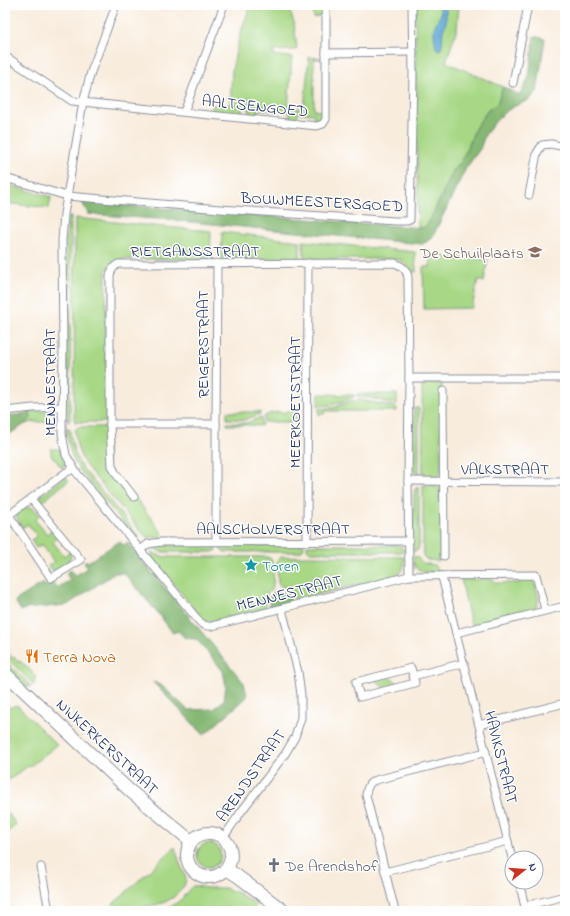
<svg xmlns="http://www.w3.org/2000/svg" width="570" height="916" viewBox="0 0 570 916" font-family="'Indie Flower',sans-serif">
  <rect width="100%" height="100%" fill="#fff"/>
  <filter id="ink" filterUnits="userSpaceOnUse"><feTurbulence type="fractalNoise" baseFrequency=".025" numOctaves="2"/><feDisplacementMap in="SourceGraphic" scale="8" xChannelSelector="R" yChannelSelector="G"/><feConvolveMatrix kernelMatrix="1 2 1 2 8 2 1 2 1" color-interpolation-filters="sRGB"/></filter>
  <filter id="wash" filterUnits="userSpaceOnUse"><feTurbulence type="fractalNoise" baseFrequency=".012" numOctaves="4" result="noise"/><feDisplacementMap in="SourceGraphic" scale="16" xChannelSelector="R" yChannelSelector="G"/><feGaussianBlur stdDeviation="0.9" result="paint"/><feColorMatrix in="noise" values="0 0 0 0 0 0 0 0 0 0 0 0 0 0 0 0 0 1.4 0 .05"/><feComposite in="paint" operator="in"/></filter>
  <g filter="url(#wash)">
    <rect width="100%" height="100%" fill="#f8ecdc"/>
    <g fill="#a8d886" stroke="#628472">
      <path d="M251 5H288L294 23 297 49 294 50 273 51V54L279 56 292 57 288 109H299V108H304L309 58V57L321 58V59H314V110L323 111 322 118 319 121H314V114L298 113 297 120 290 119V112L259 109 258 116 249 115V107H243L242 114 212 111V105H230C231 94 231 82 232 71 236 48 242 26 251 5Z"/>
      <path d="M310 5H323V15L314 18Z"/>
      <path d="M415 5H459L457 29 446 62 503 87 497 104 488 110 476 127 461 163 428 224 423 228H418Z"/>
      <path d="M5 184 51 197 49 208 5 203Z"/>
      <path d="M68 217H71L70 419 69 422 67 421 66 238Z"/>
      <path d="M75 218 164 227 211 231 210 259H122C113 260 109 264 106 272V422H75L74 419Z"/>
      <path d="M222 232 300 241V259H221Z"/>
      <path d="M303 241 415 252 416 272H411C407 265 404 261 396 259H304Z"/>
      <path d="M467 256 488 260 484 282 478 280 472 308 424 309 423 267H430V257Z"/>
      <path d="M422 383H442L441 470 440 474 436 478H423Z"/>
      <path d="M319 394 355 395 354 397C342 402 331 406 318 406Z"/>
      <path d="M357 394H397V404L389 403 371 398 358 397Z"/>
      <path d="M361 400 396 407 397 408V411H325L324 414 319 415V409L336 407 350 401Z"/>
      <path d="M414 408H419V477L414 472Z"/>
      <path d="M292 410H298L297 422H264V417C268 413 275 412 280 412L281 413Z"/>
      <path d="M37 411H48L49 422H33L25 424 31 418 30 412Z"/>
      <path d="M227 412H260V414L244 420 227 419Z"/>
      <path d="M261 417 262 425 258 426 247 425H227V423H247Z"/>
      <path d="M67 427 70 429C71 442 74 453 80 465L140 537H137L133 535 78 468C70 454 67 443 67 427Z"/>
      <path d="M78 427H107V467L132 499 135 497 162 533V538L146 537 86 466C79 455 75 442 75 430Z"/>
      <path d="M51 449H60L64 463 63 469 51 455Z"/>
      <path d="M66 477 69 480 42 502 40 500 41 496 64 478Z"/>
      <path d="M423 485H437L440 488 441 553 439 561 427 560 423 556Z"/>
      <path d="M419 486V546L418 550 413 552 414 492 415 489Z"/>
      <path d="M26 507C33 506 36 511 40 515L35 520 47 534 52 530 58 537 53 542 64 556 70 551C74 561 63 569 54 570L51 569 48 566 54 562 42 544 36 548 31 540 37 536 28 524 22 528C19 523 16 519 17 514Z"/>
      <path d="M161 545H217L216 551 212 552H161L157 550 154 547 156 546Z"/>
      <path d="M220 545H304L303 550 299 552H226L222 551 221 549Z"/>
      <path d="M307 545H397L404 549V552H310L307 549Z"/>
      <path d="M152 552 160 556 166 557H267C270 558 271 558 272 561 274 568 274 583 272 589 265 594 264 599 266 608L213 621H206L201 617 154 560 152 557Z"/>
      <path d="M304 556 404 557C405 565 403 572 395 576L295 600 292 592 290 589 281 586 278 583 277 562 278 559 281 557Z"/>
      <path d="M413 556 417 557 423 563 434 565 441 572C427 572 413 576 413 556Z"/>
      <path d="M461 579H493L496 583H519L522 579H530L534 582C537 592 543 603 532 610L471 625Z"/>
      <path d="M5 650 13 658 15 657 19 662 20 661 35 675V680L34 685 5 656Z"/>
      <path d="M5 660 31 686 27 687 5 665Z"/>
      <path d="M387 676 401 685 386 689 373 679Z"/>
      <path d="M17 705 57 745 29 767 28 766 9 780 8 777 5 779V709Z"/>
      <path d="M5 812 6 814 8 813 16 824 5 836Z"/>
      <circle cx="209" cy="855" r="12"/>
      <path d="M175 847 180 864 185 875 186 880 184 886 174 897 165 902 155 905 112 911H103L109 908Z"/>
      <path d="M193 886H197L206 888H226L231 892 233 890 257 905 251 911H161C170 908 178 903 184 896 187 892 189 889 193 886Z"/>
    </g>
    <g fill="#86b873" stroke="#507468">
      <path d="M534 36 545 39 537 92 529 100 515 106 505 112 495 122 485 135 480 149 466 168 433 236 428 241 422 244 170 220 88 214 82 202 423 228 428 224 455 167 461 163 476 127 488 110 497 104 503 87 520 95 529 77Z"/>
      <path d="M30 412 31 418 25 424 5 437V415H17Z"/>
      <path d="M120 541 123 545 128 543 244 683 247 696 246 698 204 735 153 682 162 686 188 710 214 709 224 700 226 686 223 671 200 643 195 639 185 638 178 631 173 633 160 616 124 573H115L67 605 24 609 21 611 15 601 43 583 45 586 53 582 57 588 70 580 66 573 71 570 75 576 87 568 84 562 86 560 88 562Z"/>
      <path d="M277 591C285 591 289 594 291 602L270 607C267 600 270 594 277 591Z"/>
    </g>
    <path fill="#59a5d2" stroke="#3a6a98" d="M439 5H446V24L443 30 442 44 441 49 438 50 436 48 434 35V27L441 14Z"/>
  </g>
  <g filter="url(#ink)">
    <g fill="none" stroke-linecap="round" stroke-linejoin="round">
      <defs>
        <g id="street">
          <path d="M116 5 91 72 83 102 64 214 62 240 63 345 62 434 66 455 76 472 198 620C202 625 206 627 212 626L409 576 536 575 545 610"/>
          <path d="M326 53 413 52"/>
          <path d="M5 56 72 101 317 126 323 124 326 119V5"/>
          <path d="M513 83 528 5"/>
          <path d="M184 112 224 5"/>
          <path d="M5 178 67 196 220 209 395 221H407L410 220 413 74 412 5"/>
          <path d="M529 195 537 153 542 145 551 144 565 147"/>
          <path d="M443 391 444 556"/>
          <path d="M5 411 33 408 62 407"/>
          <path d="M110 424H216"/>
          <path d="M408 481 565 482"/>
          <path d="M134 497 116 474 112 466 110 424V276C111 270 113 267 118 264L395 263C402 266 407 269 408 278L409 378"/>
          <path d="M31 499 81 560 51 578 9 515 65 473 73 469"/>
          <path d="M216 541V424L217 263"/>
          <path d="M307 542 308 263"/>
          <path d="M140 550 148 544 161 542 408 541"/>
          <path d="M409 576 408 481 409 378H565"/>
          <path d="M442 577 512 858"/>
          <path d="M456 633 565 606"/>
          <path d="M411 668 415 683 360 697 356 682Z"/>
          <path d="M413 676 464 663"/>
          <path d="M479 725 565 703"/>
          <path d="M223 838 241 812 285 754 295 737 301 718V695L298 672 282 609"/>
          <path d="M41 867 49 911"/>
          <path d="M385 872 508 841"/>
          <path d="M519 882 526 911"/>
          <path d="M525 906 565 896"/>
          <path d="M395 911 366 795C367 787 369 782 376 780L486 752"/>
        </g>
        <g id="primary">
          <path d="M5 673 129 790 191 841"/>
          <circle cx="209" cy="855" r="22"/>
          <path d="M226 869 236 875 284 911"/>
        </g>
      </defs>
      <use href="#street" stroke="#8a8e9d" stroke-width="9"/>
      <use href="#primary" stroke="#8a8e9d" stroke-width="14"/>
      <use href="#street" stroke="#fff" stroke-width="7"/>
      <use href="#primary" stroke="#fff" stroke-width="12"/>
    </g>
  </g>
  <defs>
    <symbol id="school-bare" viewBox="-9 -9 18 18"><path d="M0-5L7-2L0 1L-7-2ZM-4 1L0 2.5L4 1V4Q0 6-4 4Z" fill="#8d6e63" stroke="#fff" stroke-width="2.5" paint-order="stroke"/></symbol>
    <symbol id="sight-bare" viewBox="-9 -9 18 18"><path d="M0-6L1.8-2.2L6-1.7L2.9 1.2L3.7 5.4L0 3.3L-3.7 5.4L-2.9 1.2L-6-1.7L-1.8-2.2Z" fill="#0f9aa8" stroke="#fff" stroke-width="2.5" paint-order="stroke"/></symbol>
    <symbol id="restaurant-bare" viewBox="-9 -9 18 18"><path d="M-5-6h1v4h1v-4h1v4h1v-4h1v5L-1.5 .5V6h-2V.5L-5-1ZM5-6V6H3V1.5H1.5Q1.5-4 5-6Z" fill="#e8710a" stroke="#fff" stroke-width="2.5" paint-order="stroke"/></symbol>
    <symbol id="church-bare" viewBox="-9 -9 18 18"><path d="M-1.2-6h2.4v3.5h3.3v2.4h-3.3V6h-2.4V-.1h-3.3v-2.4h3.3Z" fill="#6b7280" stroke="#fff" stroke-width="2.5" paint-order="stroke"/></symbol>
  </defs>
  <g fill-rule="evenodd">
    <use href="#school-bare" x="525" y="242" width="20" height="20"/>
    <use href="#sight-bare" x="241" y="555" width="20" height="20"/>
    <use href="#restaurant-bare" x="22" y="646" width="20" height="20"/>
    <use href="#church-bare" x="264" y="855" width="20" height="20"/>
  </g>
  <g text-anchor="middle" stroke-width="3" stroke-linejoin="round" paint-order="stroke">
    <g font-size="16" fill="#1b2f5e" stroke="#fff">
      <text transform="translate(255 105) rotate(6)" y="6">AALTSENGOED</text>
      <text transform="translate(322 201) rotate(3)" y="6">BOUWMEESTERSGOED</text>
      <text x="195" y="256">RIETGANSSTRAAT</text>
      <text transform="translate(202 344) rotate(-90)" y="6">REIGERSTRAAT</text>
      <text transform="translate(49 382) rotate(-90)" y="6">MENNESTRAAT</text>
      <text transform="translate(294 402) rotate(-90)" y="6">MEERKOETSTRAAT</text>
      <text x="505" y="474">VALKSTRAAT</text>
      <text x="273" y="534">AALSCHOLVERSTRAAT</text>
      <text transform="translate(289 592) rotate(-14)" y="6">MENNESTRAAT</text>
      <text transform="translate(108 746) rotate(43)" y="6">NIJKERKERSTRAAT</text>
      <text transform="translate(502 757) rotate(76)" y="6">HAVIKSTRAAT</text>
      <text transform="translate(250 775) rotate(-55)" y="6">ARENDSTRAAT</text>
    </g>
    <g font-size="16" fill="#785e54" stroke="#fff" text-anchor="end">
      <text x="524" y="258">De Schuilplaats</text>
    </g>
    <g font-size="16" fill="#0d838f" stroke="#fff" text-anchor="start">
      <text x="262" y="571">Toren</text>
    </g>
    <g font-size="16" fill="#c56008" stroke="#fff" text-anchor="start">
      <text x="43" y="662">Terra Nova</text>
    </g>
    <g font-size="16" fill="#5b616d" stroke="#fff" text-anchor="start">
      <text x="285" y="871">De Arendshof</text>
    </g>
  </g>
  <rect width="570" height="916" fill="none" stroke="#fff" stroke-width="20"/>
  <g transform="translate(524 870) rotate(73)"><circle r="19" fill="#ffffff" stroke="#a4acbf"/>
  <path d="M0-3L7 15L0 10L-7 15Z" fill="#c8321e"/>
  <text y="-6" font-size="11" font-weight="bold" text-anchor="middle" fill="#1b2f5e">N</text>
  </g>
</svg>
